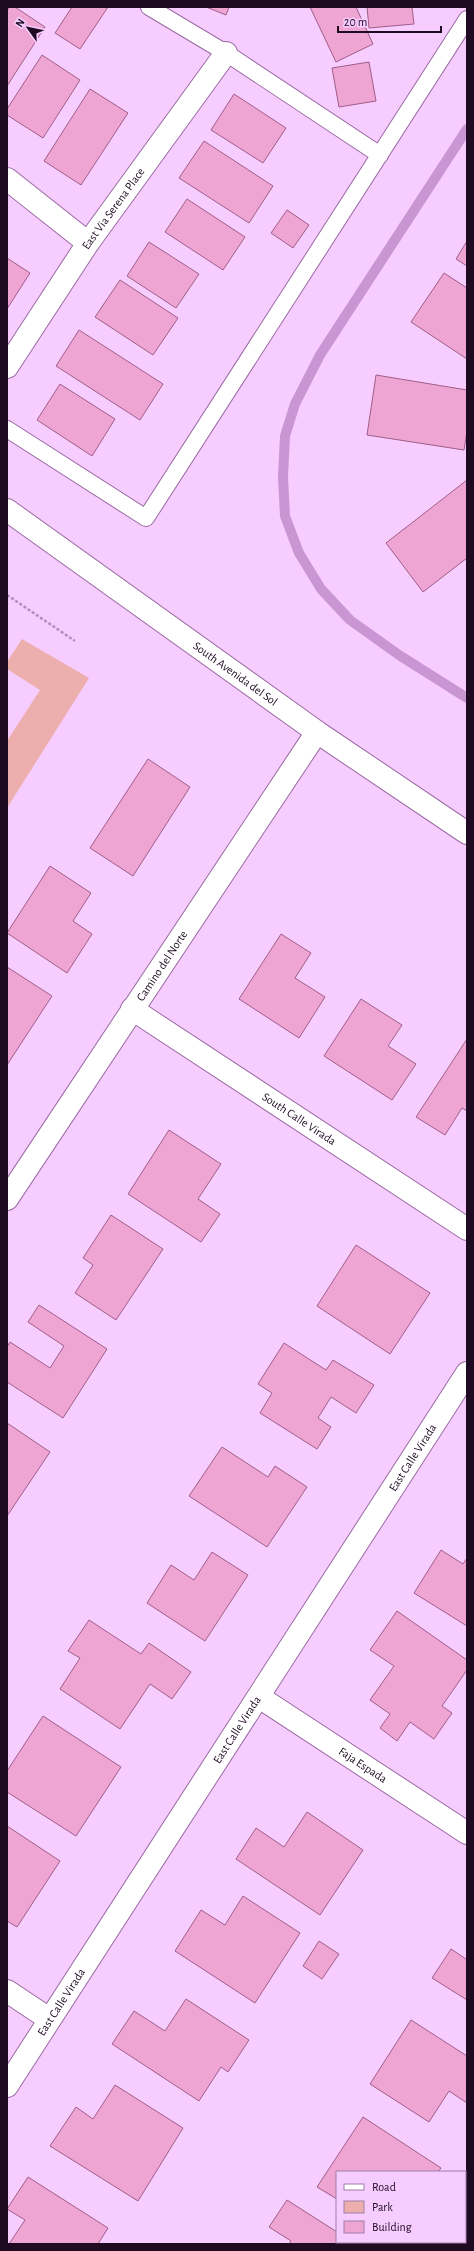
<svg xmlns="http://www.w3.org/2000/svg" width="474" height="2251" viewBox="0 0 474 2251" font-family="'Alegreya Sans',sans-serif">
  <rect width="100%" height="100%" fill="#f7cdff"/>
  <path fill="#ecafad" d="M22 639 89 678 7 808V741L40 690 7 669V662Z"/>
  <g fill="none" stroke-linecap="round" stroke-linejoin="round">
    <path stroke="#ca95d3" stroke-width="10" d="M467 129 320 355 295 404 285 436 283 477 285 516 299 553 321 589 350 620 399 655 467 698"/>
  </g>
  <g fill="#efa5d4" stroke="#9f5e88">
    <path d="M9 7H15L45 27 7 86V11Z"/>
    <path d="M72 7H108L80 49 55 33Z"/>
    <path d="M206 7H229L226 15Z"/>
    <path d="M310 7H356L373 44 336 62Z"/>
    <path d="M367 7H412L414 24 369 28Z"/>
    <path d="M42 55 80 80 43 138 7 115V109Z"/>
    <path d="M369 62 376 101 339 107 332 68Z"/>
    <path d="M90 89 128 113 81 185 44 161Z"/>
    <path d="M234 94 286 128 263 163 211 130Z"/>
    <path d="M204 141 273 186 249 223 179 178Z"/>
    <path d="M187 199 245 237 223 270 165 232Z"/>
    <path d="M287 210 309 225 293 248 271 233Z"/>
    <path d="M467 241V266L456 259Z"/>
    <path d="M149 242 199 274 176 308 127 276Z"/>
    <path d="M7 258 30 273 7 309Z"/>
    <path d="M444 273 467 288V359L411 322Z"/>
    <path d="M120 280 178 318 153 355 95 317Z"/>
    <path d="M79 330 163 384 140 420 56 366Z"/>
    <path d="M376 375 467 390V431L464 450 367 435Z"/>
    <path d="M60 384 115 419 92 456 37 420Z"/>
    <path d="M467 480V558L423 592 386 543Z"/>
    <path d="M148 759 190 787 133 876 90 848Z"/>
    <path d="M50 866 91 893 73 921 92 934 67 973 7 933Z"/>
    <path d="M281 934 311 953 295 978 325 997 299 1038 239 999Z"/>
    <path d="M7 967 52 996 7 1065Z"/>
    <path d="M361 999 402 1025 388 1046 416 1064 392 1100 324 1056Z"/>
    <path d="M467 1039V1111L462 1108 445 1135 416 1117Z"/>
    <path d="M169 1130 221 1164 198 1199 220 1214 201 1242 128 1194Z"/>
    <path d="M111 1215 163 1249 116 1320 75 1293 93 1265 83 1258Z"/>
    <path d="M356 1245 430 1293 390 1354 317 1306Z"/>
    <path d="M39 1305 107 1349 63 1418 7 1382V1347L10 1342 50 1368 64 1346 28 1322Z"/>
    <path d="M284 1343 326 1370 333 1360 374 1385 356 1413 331 1397 318 1418 331 1427 317 1449 260 1413 272 1393 258 1384Z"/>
    <path d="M7 1423 50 1452 7 1516Z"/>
    <path d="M222 1447 268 1477 275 1466 307 1487 267 1547 189 1496Z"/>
    <path d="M441 1550 463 1564 467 1558V1626L414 1593Z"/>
    <path d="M212 1552 248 1575 205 1641 147 1603 171 1565 194 1580Z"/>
    <path d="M397 1611 467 1660V1670L442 1706 452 1713 434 1739 410 1722 397 1741 380 1728 390 1714 370 1700 394 1666 370 1650Z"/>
    <path d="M89 1620 141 1654 149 1643 191 1672 172 1699 150 1684 120 1729 60 1689 80 1658 68 1651Z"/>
    <path d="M43 1716 121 1767 76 1836 7 1792V1771Z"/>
    <path d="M307 1812 363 1850 320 1915 236 1859 256 1828 284 1847Z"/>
    <path d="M7 1826 60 1861 17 1927 7 1921Z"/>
    <path d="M243 1896 300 1933 255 2003 175 1951 201 1910 225 1925Z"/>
    <path d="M319 1941 339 1954 322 1979 303 1966Z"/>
    <path d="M451 1949 466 1959 467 1957V2000L432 1978Z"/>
    <path d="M186 1999 249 2040 228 2072 221 2067 199 2101 112 2044 134 2011 165 2031Z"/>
    <path d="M411 2020 467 2056V2103L449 2091 429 2122 370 2084Z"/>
    <path d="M115 2085 183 2128 138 2201 50 2146 76 2107 93 2119Z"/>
    <path d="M363 2117 441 2168 438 2172H337V2199L317 2187Z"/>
    <path d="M28 2177 108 2228 98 2244H9L25 2220 7 2209Z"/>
    <path d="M287 2200 337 2232V2242H352L355 2244H289L291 2241 269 2227Z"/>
  </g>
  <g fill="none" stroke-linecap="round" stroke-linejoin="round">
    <defs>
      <g id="lane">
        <path d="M149 7 226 53 380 155"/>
        <path d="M7 429 146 518 467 19"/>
      </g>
      <g id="street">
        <path d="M7 179 88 243"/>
        <path id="s1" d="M7 367 88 243 226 53"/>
        <path id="s2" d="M132 1009 467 1229"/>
        <path id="s3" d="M7 1199 317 732"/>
        <path id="s4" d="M259 1697 467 1833"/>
        <path d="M7 1991 49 2019"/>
        <path id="s5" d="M7 2086 467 1373"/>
      </g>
      <g id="secondary">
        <path id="s6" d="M7 510 317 732 467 833"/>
      </g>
    </defs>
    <use href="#lane" stroke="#9a6aa3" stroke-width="18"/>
    <use href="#street" stroke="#9a6aa3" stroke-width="24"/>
    <use href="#secondary" stroke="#9a6aa3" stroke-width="24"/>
    <path stroke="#b18eb8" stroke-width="2.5" stroke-dasharray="3 2" stroke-linecap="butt" d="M7 595 75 641"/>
    <use href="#lane" stroke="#fff" stroke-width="16"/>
    <use href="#street" stroke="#fff" stroke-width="22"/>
    <use href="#secondary" stroke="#fff" stroke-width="22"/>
  </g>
  <g text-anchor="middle" stroke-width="4" stroke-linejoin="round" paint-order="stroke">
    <g font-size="12" fill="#1e0b22" stroke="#f7cdff">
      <text dy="4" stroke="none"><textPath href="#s1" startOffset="191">East Via Serena Place</textPath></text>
      <text dy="4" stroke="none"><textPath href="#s6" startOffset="281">South Avenida del Sol</textPath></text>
      <text dy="4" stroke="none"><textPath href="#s3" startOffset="280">Camino del Norte</textPath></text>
      <text dy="4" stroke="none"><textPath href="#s2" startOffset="200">South Calle Virada</textPath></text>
      <text dy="4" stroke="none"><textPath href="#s5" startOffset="748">East Calle Virada</textPath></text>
      <text dy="4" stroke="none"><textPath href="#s5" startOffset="424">East Calle Virada</textPath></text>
      <text dy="4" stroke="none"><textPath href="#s4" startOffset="124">Faja Espada</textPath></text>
      <text dy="4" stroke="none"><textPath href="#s5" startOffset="100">East Calle Virada</textPath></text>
    </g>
  </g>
  <rect width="474" height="2251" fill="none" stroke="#1e0b22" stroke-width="16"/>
  <rect x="336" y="2171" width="130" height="72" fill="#f7cdff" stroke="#a07fa7"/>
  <rect x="344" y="2184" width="20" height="6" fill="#ffffff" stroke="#a07fa7"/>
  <text x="372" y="2191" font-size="12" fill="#1e0b22">Road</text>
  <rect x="344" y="2201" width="20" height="12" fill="#ecafad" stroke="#a07fa7"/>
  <text x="372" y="2211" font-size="12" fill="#1e0b22">Park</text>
  <rect x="344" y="2221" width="20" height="12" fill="#efa5d4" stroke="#a07fa7"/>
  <text x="372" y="2231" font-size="12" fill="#1e0b22">Building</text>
  <g transform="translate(28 28) rotate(303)" stroke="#f7cdff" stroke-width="3" paint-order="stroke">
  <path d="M0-3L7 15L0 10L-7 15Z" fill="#1e0b22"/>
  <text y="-6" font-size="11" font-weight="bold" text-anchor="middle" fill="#1e0b22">N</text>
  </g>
  <path d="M338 26v6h103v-6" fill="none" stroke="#1e0b22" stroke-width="2"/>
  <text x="344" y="26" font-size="12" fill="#1e0b22" stroke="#f7cdff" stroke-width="3" paint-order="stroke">20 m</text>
</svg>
